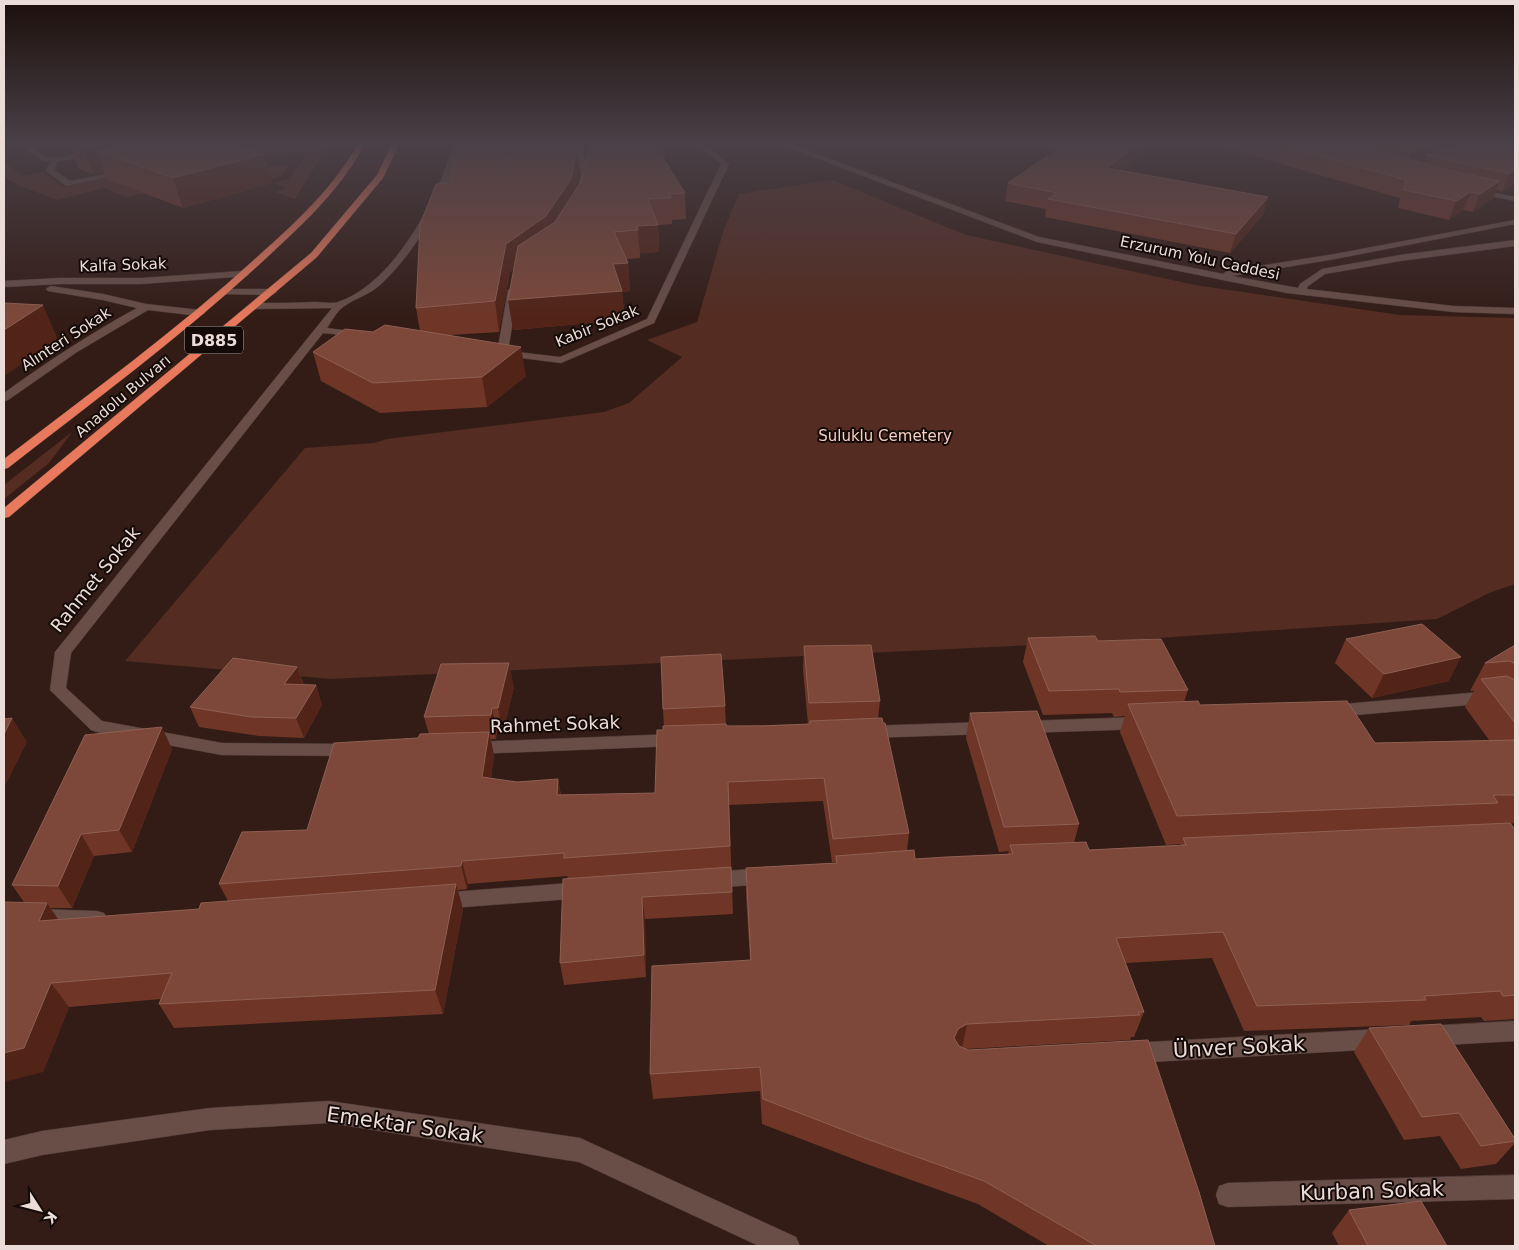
<svg xmlns="http://www.w3.org/2000/svg" width="1519" height="1250" font-family="'DejaVu Sans',sans-serif">
	<style>
		.green { fill: #542c21 }
		.lines { fill: none; stroke-linecap: round; stroke-linejoin: round }
		.minor-casing { stroke: #4c3936; stroke-width: 1 }
		.highway-casing { stroke: #4c3936; stroke-width: 1 }
		.minor { fill: #684e47; fill-rule: evenodd }
		.highway { fill: #e9795c; fill-rule: evenodd }
		.wall { fill: #6f3627 }
		.shaded-wall { fill: #522418 }
		.building { fill: #7d483a; stroke: #8e5f53 }
		.labels { text-anchor: middle; dominant-baseline: central; stroke-width: 4; stroke-linejoin: round; paint-order: stroke }
		.far-street-label { font-size: 15px; fill: #ecdcd7; stroke: #140a07 }
		.far-park-label { font-size: 15px; fill: #f7cec3; stroke: #140a07 }
		.shield { fill: #140a07; stroke: #ab9d99; stroke-width: 1 }
		.shield-label { font-size: 16px; font-weight: bold; fill: #ecdcd7 }
		.street-label { font-size: 18px; fill: #ecdcd7; stroke: #140a07 }
		.near-street-label { font-size: 21px; fill: #ecdcd7; stroke: #140a07 }
	</style>
	<rect width="100%" height="100%" fill="#331c16"/>
	<g class="green">
		<polygon points="319,142 328,146 295,199 275,192 287,188 273,183 289,179 308,152 277,154 242,163 258,169 271,166 289,165 282,176 265,181 144,193 127,197 104,188 58,200 20,186 4,177 4,162 23,176 43,172 63,187 241,148 230,143"/>
		<polygon points="832,180 966,235 1195,285 1400,315 1515,318 1515,584 1489,593 1437,619 1115,641 331,679 125,661 305,448 374,443 387,439 604,412 629,403 682,357 647,340 697,322 724,229 739,194"/>
		<polygon points="72,432 49,463 4,499 4,485"/>
	</g>
	<g class="lines">
		<g class="minor-casing">
			<g id="minor">
				<path d="M16,142C31,142 36,154 48,157C58,159 70,155 79,152L64,142H73L87,151V153L70,160L58,161L54,170L70,181L126,170L130,172L66,186L46,171L51,161H43Z"/>
				<polygon points="345,142 355,142 363,147 360,149"/>
				<path d="M454,142H461C448,194 419,249 380,285C369,295 355,298 343,307C337,311 332,321 327,328L364,333V337L323,333L71,653L66,688L102,721L222,743L351,744L357,746L360,750L357,754L351,756L222,755L97,732L91,730L50,690L55,652L332,308L254,309L249,306L254,303C274,303 295,303 315,302C322,302 332,304 338,302C395,283 439,196 454,142Z"/>
				<polygon points="575,142 582,142 589,173 586,189 582,191 578,189 581,173"/>
				<polygon points="694,142 702,142 729,164 654,323 561,363 498,355 497,353 508,290 513,287 518,290 508,351 560,357 647,319 721,164"/>
				<polygon points="774,142 785,142 1039,237 1223,274 1227,271 1335,254 1515,220 1515,224 1335,259 1232,276 1298,288 1300,284 1322,269 1400,255 1515,240 1515,246 1400,261 1325,274 1307,287 1307,289 1453,306 1515,308 1515,314 1453,312 1287,293 1037,242"/>
				<polygon points="1472,188 1515,197 1515,201 1472,192"/>
				<polygon points="244,271 249,274 247,276 141,284 59,284 4,287 4,281 59,278 141,278"/>
				<path d="M51,286L103,294L146,304L200,310L205,313L200,316L148,310L77,352L8,400L4,401V393C47,362 91,333 137,308L103,300L48,291L46,289Z"/>
				<polygon points="224,289 272,289 277,292 272,295 221,294 221,290"/>
				<polygon points="1493,691 1515,702 1515,715 1491,703 1333,717 1327,715 1325,711 1327,707 1333,705"/>
				<polygon points="1143,717 1149,719 1151,723 1149,727 1143,729 1024,733 1018,731 1016,727 1018,723 1024,721"/>
				<polygon points="988,722 994,724 996,728 994,732 988,734 866,738 860,736 858,732 860,728 866,726"/>
				<polygon points="676,734 682,736 684,740 682,744 676,746 474,754 468,752 465,748 468,744 474,742"/>
				<polygon points="766,868 773,870 776,876 773,882 766,884 711,888 704,886 701,880 704,874 711,872"/>
				<polygon points="584,882 591,884 594,890 591,896 584,898 439,909 432,907 429,901 432,895 439,893"/>
				<polygon points="4,908 97,911 104,913 107,919 104,925 97,927 4,924"/>
				<polygon points="1515,1021 1515,1041 1427,1046 1419,1043 1416,1036 1419,1029 1427,1026"/>
				<polygon points="1381,1029 1389,1032 1392,1039 1389,1046 1381,1049 1132,1063 1124,1060 1121,1053 1124,1046 1132,1043"/>
				<polygon points="329,1101 580,1138 796,1237 800,1246 759,1246 579,1162 329,1123 210,1130 42,1155 4,1164 4,1140 42,1131 210,1108"/>
				<polygon points="1515,1175 1515,1199 1228,1207 1219,1204 1216,1195 1219,1186 1228,1183"/>
			</g>
		</g>
		<g class="highway-casing">
			<g id="highway">
				<path d="M359,142H366C340,191 302,225 262,262C182,336 94,401 8,468L4,469V459C89,394 177,330 256,258C295,223 333,189 359,142Z"/>
				<polygon points="393,142 400,142 383,178 317,257 9,517 4,518 4,508 311,253 377,175"/>
			</g>
		</g>
		<use href="#minor" class="minor"/>
		<use href="#highway" class="highway"/>
	</g>
	<g class="wall">
		<polygon points="584,142 664,142 665,158 663,158 685,193 686,219 672,220 672,224 658,225 659,252 640,253 640,258 626,259 628,263 630,291 622,292 625,320 513,330 514,269 510,272 499,332 450,335 526,376 487,407 380,413 321,381 313,352 373,332 420,331 416,308 449,183 577,149 579,173 576,190 582,180 587,156"/>
		<polygon points="1034,142 1156,142 1122,170 1268,197 1263,215 1230,253 1045,217 1046,209 1005,201 1008,183 1059,148 1034,144"/>
		<polygon points="1205,142 1515,142 1515,183 1502,192 1496,190 1493,198 1473,212 1463,210 1449,220 1398,208 1400,198"/>
		<polygon points="69,143 237,146 272,183 183,208 107,179 104,172 93,174 79,169"/>
		<polygon points="1028,638 1098,641 1188,690 1184,702 1375,743 1489,740 1465,707 1474,691 1470,691 1485,663 1515,645 1515,823 1510,824 1515,829 1515,1019 1484,1021 1481,1017 1411,1021 1409,1025 1244,1031 1212,958 1126,963 1144,1012 1134,1037 1131,1037 1130,1040 965,1049 1215,1246 1049,1246 978,1204 864,1163 762,1124 760,1091 653,1099 650,1074 750,961 746,894 746,868 836,863 836,862 832,862 823,801 729,805 733,914 645,919 646,977 564,985 560,963 568,879 567,876 468,884 467,889 458,890 463,909 443,1014 174,1028 159,1004 161,999 69,1007 43,1072 24,902 12,885 172,749 132,852 94,856 72,908 50,908 59,920 199,909 228,901 219,884 307,830 418,738 429,734 424,717 514,687 503,732 497,732 496,739 491,739 494,755 491,779 517,782 558,779 561,795 655,793 664,726 663,709 725,706 726,724 727,726 808,724 803,670 804,646 880,701 878,718 909,833 907,851 915,859 1008,854 1009,851 999,852 966,738 970,713 1079,824 1074,843 1089,850 1181,845 1181,844 1166,845 1120,732 1125,716 1114,717 1112,713 1043,715 1023,662"/>
		<polygon points="1346,639 1449,681 1372,698 1335,663"/>
		<polygon points="297,667 304,685 316,685 322,705 304,738 259,736 199,727 190,707"/>
		<polygon points="1369,1028 1515,1139 1515,1143 1496,1164 1461,1169 1440,1136 1404,1140 1354,1052"/>
		<polygon points="1349,1210 1447,1246 1339,1246 1332,1233"/>
	</g>
	<g class="shaded-wall">
		<polygon points="113,142 205,142 97,151 104,172 93,174 84,148"/>
		<polygon points="208,142 236,142 237,146"/>
		<polygon points="1140,142 1156,142 1104,185 1107,168"/>
		<polygon points="1444,142 1496,142 1427,155 1424,163 1406,168 1412,151"/>
		<polygon points="577,149 579,173 573,204 550,243 510,272 499,332 495,301 506,244"/>
		<polygon points="264,154 272,183 183,208 173,178"/>
		<polygon points="1515,170 1515,183 1502,192 1509,174"/>
		<polygon points="1500,181 1493,198 1473,212 1480,194"/>
		<polygon points="1471,192 1463,210 1449,220 1456,201"/>
		<polygon points="1268,197 1263,215 1230,253 1236,234"/>
		<polygon points="658,225 659,252 640,253 637,226"/>
		<polygon points="628,263 630,291 622,292 625,320 513,330 508,300 613,264"/>
		<polygon points="43,305 58,340 4,376 4,330"/>
		<polygon points="521,347 526,376 487,407 482,377"/>
		<polygon points="1461,657 1449,681 1372,698 1384,674"/>
		<polygon points="509,663 514,687 503,732 498,708"/>
		<polygon points="297,667 304,687 284,684"/>
		<polygon points="316,685 322,705 304,738 296,718"/>
		<polygon points="492,708 497,732 496,739 491,715"/>
		<polygon points="12,718 27,742 4,788 4,734"/>
		<polygon points="162,727 172,749 132,852 119,830"/>
		<polygon points="489,732 494,755 488,800 482,777"/>
		<polygon points="558,779 562,802 557,795"/>
		<polygon points="81,834 94,856 72,908 58,886"/>
		<polygon points="462,861 468,884 467,889 461,866"/>
		<polygon points="456,884 463,909 443,1014 435,990"/>
		<polygon points="642,897 645,919 646,977 644,955"/>
		<polygon points="47,903 64,928 39,921"/>
		<polygon points="51,983 69,1007 43,1072 4,1082 4,1053"/>
		<polygon points="967,1024 962,1049 952,1054 954,1038 958,1029"/>
	</g>
	<g class="building">
		<polygon points="72,142 113,142 84,148 69,143"/>
		<polygon points="138,142 225,142 264,154 173,178 97,151"/>
		<polygon points="461,142 575,142 577,149 571,179 546,216 506,244 495,301 416,308 420,225 436,184 449,183"/>
		<polygon points="587,142 653,142 685,193 669,194 671,198 648,199 658,225 637,226 638,230 614,232 628,263 613,264 622,291 508,300 518,246 555,222 582,180 589,149"/>
		<polygon points="1068,142 1140,142 1107,168 1268,197 1236,234 1048,199 1057,193 1008,183"/>
		<polygon points="1268,142 1351,142 1447,170 1500,181 1480,194 1471,192 1456,201 1404,190 1406,180"/>
		<polygon points="1379,142 1444,142 1412,151"/>
		<polygon points="1471,142 1515,142 1515,170 1509,174 1427,155"/>
		<polygon points="4,303 43,305 4,330"/>
		<polygon points="385,325 521,347 482,377 373,383 313,352 345,329 373,332"/>
		<polygon points="1422,624 1461,657 1384,674 1346,639"/>
		<polygon points="1095,636 1098,641 1161,639 1188,690 1120,692 1119,689 1049,691 1028,638"/>
		<polygon points="871,645 880,701 809,703 804,646"/>
		<polygon points="1515,645 1515,664 1510,661 1485,663"/>
		<polygon points="721,654 725,706 663,709 661,657"/>
		<polygon points="233,658 297,667 284,684 316,685 296,718 251,717 190,707"/>
		<polygon points="509,663 498,708 492,708 491,715 424,717 441,664"/>
		<polygon points="1507,676 1515,680 1515,723 1481,679"/>
		<polygon points="1198,701 1200,705 1347,701 1375,743 1515,740 1515,795 1493,795 1498,803 1177,816 1128,704"/>
		<polygon points="1037,711 1079,824 1004,827 970,713"/>
		<polygon points="12,718 4,734 4,719"/>
		<polygon points="882,718 883,723 885,723 909,833 833,839 824,778 728,782 730,846 564,858 564,853 462,861 461,866 219,884 242,832 307,830 334,743 418,738 420,734 489,732 482,777 517,782 558,779 557,795 655,793 657,730 663,730 663,726 726,724 727,726 761,726 810,724 810,721"/>
		<polygon points="162,727 119,830 81,834 58,886 12,885 85,735"/>
		<polygon points="1510,823 1515,829 1515,995 1503,996 1500,991 1424,996 1426,1000 1257,1006 1223,932 1116,938 1144,1012 1138,1012 1140,1015 967,1024 958,1029 954,1038 959,1046 968,1050 1148,1040 1199,1192 1215,1246 1097,1246 984,1181 867,1139 763,1099 760,1067 650,1074 652,966 751,960 746,868 837,863 836,856 914,850 915,859 946,857 1013,854 1010,845 1086,842 1089,850 1186,845 1183,838"/>
		<polygon points="731,867 732,892 642,897 644,955 560,963 563,879"/>
		<polygon points="456,884 435,990 159,1004 172,973 51,983 24,1048 4,1053 4,902 47,903 39,921 199,909 201,903"/>
		<polygon points="1441,1024 1515,1139 1515,1141 1481,1146 1459,1113 1422,1117 1369,1028"/>
		<polygon points="1421,1201 1447,1246 1368,1246 1349,1210"/>
	</g>
	<linearGradient id="sky" x2="0" y2="1"><stop stop-color="#1c0f0c"/><stop offset="0.45" stop-color="#4a4047"/><stop offset="1" stop-color="#4a4047" stop-opacity="0"/></linearGradient>
	<rect width="1519" height="318" fill="url(#sky)"/>
	<g class="labels">
		<g class="far-street-label">
			<text transform="translate(1200 258) rotate(12)">Erzurum Yolu Caddesi</text>
			<text transform="translate(123 265) rotate(-2)">Kalfa Sokak</text>
			<text transform="translate(597 326) rotate(-22)">Kabir Sokak</text>
			<text transform="translate(66 339) rotate(-33)">Alınteri Sokak</text>
			<text transform="translate(123 396) rotate(-40)">Anadolu Bulvarı</text>
		</g>
		<g class="far-park-label">
			<text x="885" y="436">Suluklu Cemetery</text>
		</g>
		<rect class="shield" x="185" y="326.5" width="58" height="27" rx="4"/>
		<g class="shield-label">
			<text x="214" y="340">D885</text>
		</g>
		<g class="street-label">
			<text transform="translate(95 579) rotate(-51)">Rahmet Sokak</text>
			<text transform="translate(555 724) rotate(-2)">Rahmet Sokak</text>
		</g>
		<g class="near-street-label">
			<text transform="translate(1239 1047) rotate(-3)">Ünver Sokak</text>
			<text transform="translate(405 1125) rotate(8)">Emektar Sokak</text>
			<text transform="translate(1372 1191) rotate(-2)">Kurban Sokak</text>
		</g>
	</g>
	<rect width="1519" height="1250" fill="none" stroke="#ecdcd7" stroke-width="10"/>
	<g transform="translate(40 1210) rotate(126)" stroke="#140a07" stroke-width="4" paint-order="stroke">
	<path d="M0-4L9 19L0 12L-9 19Z" fill="#ecdcd7"/>
	<text y="-8" font-size="14" font-weight="bold" text-anchor="middle" fill="#ecdcd7">K</text>
	</g>
</svg>
